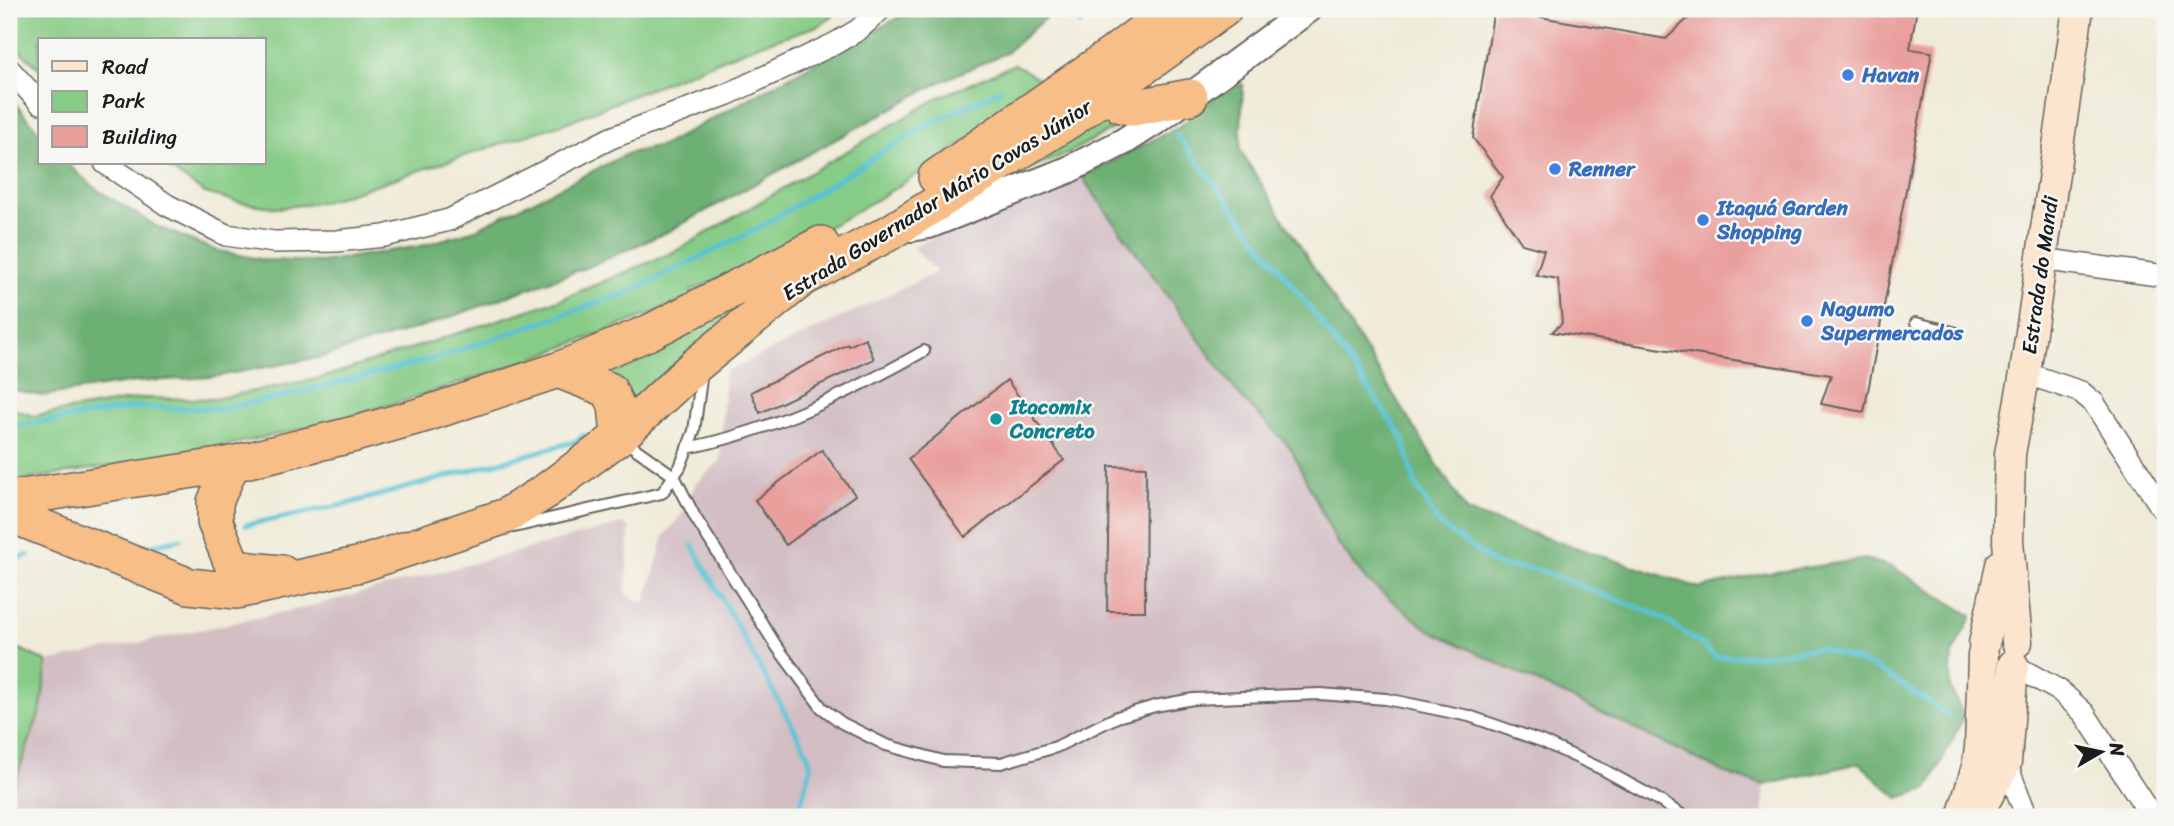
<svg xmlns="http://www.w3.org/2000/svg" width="2174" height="826" font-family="Sriracha,sans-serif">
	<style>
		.industrial { fill: #d2bec3 }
		.green { fill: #87cc86; stroke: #527451; stroke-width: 2 }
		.forest { fill: #6db073; stroke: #446648; stroke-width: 2 }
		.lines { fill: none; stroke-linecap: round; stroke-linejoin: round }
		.stream { stroke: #58c3d4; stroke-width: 5 }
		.building { fill: #e99f9c }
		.service-casing { stroke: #66645e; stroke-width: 14 }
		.minor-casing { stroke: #66645e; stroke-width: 24 }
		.tertiary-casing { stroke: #66645e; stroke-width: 30 }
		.secondary-casing { stroke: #66645e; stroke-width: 33 }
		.trunk-casing { stroke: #66645e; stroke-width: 38 }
		.service { stroke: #fff; stroke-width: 10 }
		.minor { stroke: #fff; stroke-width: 21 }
		.tertiary { stroke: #fff; stroke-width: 26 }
		.secondary { stroke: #fce5cf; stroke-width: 30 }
		.trunk { stroke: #f7be87; stroke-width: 35 }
		.shop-dot { fill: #3f7fe0; stroke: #f6f6f2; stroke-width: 2.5 }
		.culture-dot { fill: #0f9aa8; stroke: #f6f6f2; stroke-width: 2.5 }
		.labels { text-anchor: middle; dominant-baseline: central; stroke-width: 5; stroke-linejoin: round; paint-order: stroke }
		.shop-label { font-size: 21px; font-weight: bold; fill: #366cbe; stroke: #f6f6f2; text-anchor: start }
		.street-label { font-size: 21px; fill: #1c1c1c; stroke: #f6f6f2 }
		.culture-label { font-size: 21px; font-weight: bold; fill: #0d838f; stroke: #f6f6f2; text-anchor: start }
	</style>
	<rect width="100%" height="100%" fill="#f6f6f2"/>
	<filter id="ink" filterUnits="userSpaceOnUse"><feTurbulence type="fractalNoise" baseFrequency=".0143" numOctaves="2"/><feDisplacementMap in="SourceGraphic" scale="14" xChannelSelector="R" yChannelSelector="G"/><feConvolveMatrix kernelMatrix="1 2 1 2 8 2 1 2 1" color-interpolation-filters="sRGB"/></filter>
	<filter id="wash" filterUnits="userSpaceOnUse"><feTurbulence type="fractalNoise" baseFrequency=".00686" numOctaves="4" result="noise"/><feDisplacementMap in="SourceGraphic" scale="28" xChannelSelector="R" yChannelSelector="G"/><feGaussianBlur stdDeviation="1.57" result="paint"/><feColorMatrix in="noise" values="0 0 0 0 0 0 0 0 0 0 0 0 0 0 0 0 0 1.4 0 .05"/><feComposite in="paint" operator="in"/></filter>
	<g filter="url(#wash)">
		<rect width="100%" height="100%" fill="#f0ebd8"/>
		<polygon class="industrial" points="1083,176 1086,183 1239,395 1290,447 1336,541 1734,777 1765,785 1763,817 9,817 9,799 41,708 47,662 308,607 621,524 629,528 626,594 645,603 664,536 684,511 696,483 720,461 725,372 937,272 912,246"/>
		<g class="green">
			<polygon points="9,9 841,9 821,25 755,46 565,123 323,202 279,208 238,202 205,193 161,163 264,163 264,40 40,40 40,69 9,41"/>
			<path d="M1015,64L1045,83C987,125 931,168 869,204C813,238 751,264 691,291L692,297C571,347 447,391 321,424C219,450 113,466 9,482V407L33,416L142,398L213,399L321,378L559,300L676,251L938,98Z"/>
			<polygon points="1097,116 1116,127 1063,156 1005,177"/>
			<polygon points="765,286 632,400 593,365"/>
			<polygon points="9,610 16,647 47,662 41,708 9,799"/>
		</g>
		<g class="forest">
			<polygon points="914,9 1051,9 1046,17 1006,53 940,82 669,231 593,265 434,323 322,357 212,377 134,382 41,396 9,389 9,96 40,133 40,163 66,163 96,189 158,227 215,250 264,260 321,262 421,246 472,231 629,153 662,146"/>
			<polygon points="1243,84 1240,150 1467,512 1700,588 1762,574 1866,559 1894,568 1972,616 1952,654 1950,688 1964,716 1928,789 1898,798 1859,763 1765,785 1734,777 1429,630 1366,580 1336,541 1290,447 1239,395 1086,183 1083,176 1180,126 1224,89"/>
		</g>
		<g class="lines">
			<g class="stream">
				<polyline points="1080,24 1091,9"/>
				<polyline points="1176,134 1321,322 1403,438 1415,484 1440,525 1498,566 1535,569 1656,614 1704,646 1715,657 1764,655 1820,648 1874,667 1949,715"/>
				<polyline points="9,427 140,407 218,409 277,398 437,358 629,292 759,228 922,128 1000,90"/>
				<polyline points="246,525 347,504 577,441 584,435"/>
				<polyline points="692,545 807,752 811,767 797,817"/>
				<polyline points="144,547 181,539"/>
				<polyline points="9,562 28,555"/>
			</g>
		</g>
		<g id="blocks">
			<g class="building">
				<polygon points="1494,9 1666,39 1698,9 1917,9 1910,49 1932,52 1864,412 1821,404 1831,375 1552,332 1562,323 1558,279 1536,275 1544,250 1522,244 1490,196 1503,177 1473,138"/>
				<polygon points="865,338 874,359 760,413 751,392 848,344 849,346"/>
				<polygon points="1007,380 1064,460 965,537 908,459"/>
				<polygon points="822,450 855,495 786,545 755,500"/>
				<polygon points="1109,466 1146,467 1145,611 1107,611"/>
			</g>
		</g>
	</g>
	<g filter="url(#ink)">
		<use href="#blocks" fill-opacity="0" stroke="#66645e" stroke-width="2"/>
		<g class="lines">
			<g class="service-casing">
				<g id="service">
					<polyline points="1916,323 1957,333"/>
					<polyline points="623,440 674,476 695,517 775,644 822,708 842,723 886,745 943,761 1001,763 1056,747 1117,717 1155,706 1193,699 1320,694 1386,699 1469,716 1541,741 1604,770 1655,798 1685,817"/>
					<path d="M687,448C773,431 849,393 924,351"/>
					<polyline points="514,527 662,493 680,467 694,431 702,372"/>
				</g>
			</g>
			<g class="minor-casing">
				<g id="minor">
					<polyline points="9,69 40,103"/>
					<polyline points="105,163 167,205 226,235 274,242 337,241 384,236 449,220 611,138 728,94 834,44 858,30 881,9"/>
					<polyline points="2041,259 2165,276"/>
					<polyline points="2025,373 2081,392 2094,403 2165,513"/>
					<polyline points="2013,665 2060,691 2084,713 2152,817"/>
					<polyline points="2006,763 2027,817"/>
				</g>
			</g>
			<g class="tertiary-casing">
				<polyline id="tertiary" points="911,228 929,225 1068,170 1123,142 1162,117 1309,9"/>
			</g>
			<g class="secondary-casing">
				<g id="secondary">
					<polyline points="2017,642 2008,541 2010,454 2025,373 2078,9"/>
					<polyline points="1984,644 2001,565"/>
					<polyline points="1962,817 1977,767 1980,748 1983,655"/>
					<polyline points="1976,817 2006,763 2013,665"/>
				</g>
			</g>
			<g class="trunk-casing">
				<g id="trunk">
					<polyline points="1114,67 1113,89 1121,105 1133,108 1190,97"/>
					<polyline points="936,177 1114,53 1172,9"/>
					<polyline points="558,370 609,390 616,405 619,437"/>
					<polyline points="232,464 215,502 215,522 232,564 250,570 282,573"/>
					<polyline points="9,499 232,464 355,434 426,414 558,370 650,332 821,244"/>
					<polyline points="9,514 189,586 237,591 361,564 506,516 543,493 619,437 696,365 803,278 889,233 1070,120 1224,9"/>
				</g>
			</g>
			<use href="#service" class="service"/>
			<use href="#minor" class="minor"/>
			<use href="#tertiary" class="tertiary"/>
			<use href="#secondary" class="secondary"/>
			<use href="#trunk" class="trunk"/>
		</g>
	</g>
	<g class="shop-dot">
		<circle cx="1848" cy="75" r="7"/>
		<circle cx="1555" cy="169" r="7"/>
		<circle cx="1703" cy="220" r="7"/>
		<circle cx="1807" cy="321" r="7"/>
	</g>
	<circle class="culture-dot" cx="996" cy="419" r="7"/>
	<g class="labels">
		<g class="shop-label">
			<text x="1862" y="75">Havan</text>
			<text x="1569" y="169">Renner</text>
			<text x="1717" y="208">Itaquá Garden<tspan x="1717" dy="24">Shopping</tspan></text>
			<text x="1821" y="309">Nagumo<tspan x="1821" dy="24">Supermercados</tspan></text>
		</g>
		<g class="street-label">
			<text transform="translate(937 200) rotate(-32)">Estrada Governador Mário Covas Júnior</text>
			<text transform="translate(2040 275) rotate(-82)">Estrada do Mandi</text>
		</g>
		<g class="culture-label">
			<text x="1010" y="407">Itacomix<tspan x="1010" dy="24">Concreto</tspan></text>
		</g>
	</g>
	<rect width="2174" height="826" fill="none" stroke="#f6f6f2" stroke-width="35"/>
	<rect x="38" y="38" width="228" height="126" fill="#f6f6f2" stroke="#9f9f9c" stroke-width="2"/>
	<rect x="52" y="61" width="35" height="10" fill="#fce5cf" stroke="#9f9f9c" stroke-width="2"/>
	<text x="102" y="74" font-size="21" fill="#1c1c1c">Road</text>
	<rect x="52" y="91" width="35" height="21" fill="#87cc86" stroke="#9f9f9c" stroke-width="2"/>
	<text x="102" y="108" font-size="21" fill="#1c1c1c">Park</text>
	<rect x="52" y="126" width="35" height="21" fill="#e99f9c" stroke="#9f9f9c" stroke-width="2"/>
	<text x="102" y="144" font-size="21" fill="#1c1c1c">Building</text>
	<g transform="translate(2101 752) rotate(81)" stroke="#f6f6f2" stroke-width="5" paint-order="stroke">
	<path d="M0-5L12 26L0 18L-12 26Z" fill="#1c1c1c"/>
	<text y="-10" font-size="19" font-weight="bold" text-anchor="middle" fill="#1c1c1c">N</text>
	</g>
</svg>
